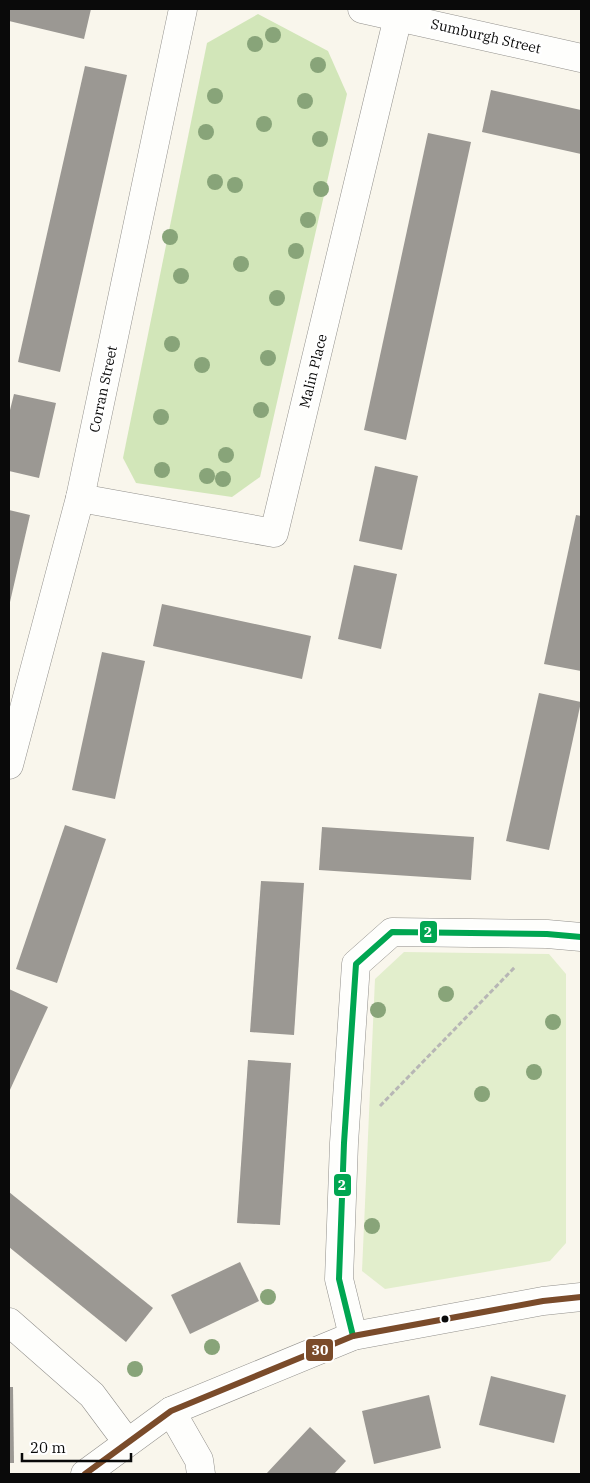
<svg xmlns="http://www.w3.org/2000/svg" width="590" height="1483" font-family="'IBM Plex Serif',serif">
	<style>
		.green { fill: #e2eecc }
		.forest { fill: #d2e6b9 }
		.building { fill: #9b9893 }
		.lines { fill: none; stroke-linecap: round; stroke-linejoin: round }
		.minor-casing { stroke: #92908c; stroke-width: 29 }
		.path { stroke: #b7b6b5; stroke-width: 3; stroke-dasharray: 5 2.5; stroke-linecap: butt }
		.minor { stroke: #fefefc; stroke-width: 28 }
		.bus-1-casing { stroke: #fff; stroke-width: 10 }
		.bus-2-casing { stroke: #fff; stroke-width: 10 }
		.bus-1 { stroke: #00a651; stroke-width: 6 }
		.bus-2 { stroke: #7a4b2a; stroke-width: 6 }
		.tree { fill: #88a479 }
		.bus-dot { fill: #0a0a0a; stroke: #fff; stroke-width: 2 }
		.labels { text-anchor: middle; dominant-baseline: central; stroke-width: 5; stroke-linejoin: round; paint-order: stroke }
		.street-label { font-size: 14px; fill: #0a0a0a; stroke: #fff }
		.line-badge { stroke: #fff; stroke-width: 2 }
		.badge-label { font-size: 14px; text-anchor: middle; font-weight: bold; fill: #fff }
	</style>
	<rect width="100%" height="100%" fill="#f9f6ec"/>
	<polygon class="green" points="404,952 549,954 566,974 566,1243 550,1261 385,1289 362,1271 375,979"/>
	<polygon class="forest" points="258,14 328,51 347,94 260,477 232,497 136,483 123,458 207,43"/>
	<g class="building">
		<polygon points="9,9 91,9 84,39 9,21"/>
		<polygon points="85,66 127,75 60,372 18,362"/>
		<polygon points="491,90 581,110 581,154 482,132"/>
		<polygon points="428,133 471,142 406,440 364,430"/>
		<polygon points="14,394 56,403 39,478 9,471 9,414"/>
		<polygon points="375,466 418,476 402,550 359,541"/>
		<polygon points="9,510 30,515 10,602 9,602"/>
		<polygon points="576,515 581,516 581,671 544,664"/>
		<polygon points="354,565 397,574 381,649 338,639"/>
		<polygon points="162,604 311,636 302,679 153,646"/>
		<polygon points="102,652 145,661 115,799 72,790"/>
		<polygon points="539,693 581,702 549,850 506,841"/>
		<polygon points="65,825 106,839 57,983 16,969"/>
		<polygon points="322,827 474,837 471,880 319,870"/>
		<polygon points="261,881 304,883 294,1035 250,1032"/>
		<polygon points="9,989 48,1007 9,1092"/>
		<polygon points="248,1060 291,1063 280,1225 237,1223"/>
		<polygon points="9,1192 153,1308 126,1342 9,1247"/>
		<polygon points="240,1262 259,1301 190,1334 171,1295"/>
		<polygon points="491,1376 566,1395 554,1443 479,1425"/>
		<polygon points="9,1387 13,1387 14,1463 9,1463"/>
		<polygon points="429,1395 441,1448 374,1464 362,1411"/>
		<polygon points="310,1427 346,1461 334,1474 266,1474"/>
	</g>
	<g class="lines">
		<g class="minor-casing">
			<g id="minor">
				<polyline points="362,9 581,58"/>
				<polyline points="80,498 274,533 398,17"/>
				<polyline points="9,765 80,498 183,9"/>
				<polyline points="9,1322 92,1395 127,1442"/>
				<polyline points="353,1336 339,1279 344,1143 356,964 392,932 547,934 581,937"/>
				<polyline points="171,1411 199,1460 201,1474"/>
				<polyline points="85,1474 171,1411 353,1336 543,1301 581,1297"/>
			</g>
		</g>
		<polyline class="path" points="380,1106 515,967"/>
		<use href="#minor" class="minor"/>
		<g class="bus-1-casing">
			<polyline id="bus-1" points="353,1336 339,1279 344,1143 356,964 392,932 547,934 581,937"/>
		</g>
		<g class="bus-2-casing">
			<polyline id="bus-2" points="85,1474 171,1411 353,1336 543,1301 581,1297"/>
		</g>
		<use href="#bus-1" class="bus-1"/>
		<use href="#bus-2" class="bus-2"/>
	</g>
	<g class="tree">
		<circle cx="273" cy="35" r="8"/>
		<circle cx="255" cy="44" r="8"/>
		<circle cx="318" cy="65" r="8"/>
		<circle cx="215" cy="96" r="8"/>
		<circle cx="305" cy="101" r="8"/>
		<circle cx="264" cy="124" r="8"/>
		<circle cx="206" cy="132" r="8"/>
		<circle cx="320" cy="139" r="8"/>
		<circle cx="215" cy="182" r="8"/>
		<circle cx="235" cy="185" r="8"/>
		<circle cx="321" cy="189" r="8"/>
		<circle cx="308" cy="220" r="8"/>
		<circle cx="170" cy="237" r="8"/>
		<circle cx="296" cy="251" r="8"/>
		<circle cx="241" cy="264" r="8"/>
		<circle cx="181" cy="276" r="8"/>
		<circle cx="277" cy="298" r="8"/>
		<circle cx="172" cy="344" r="8"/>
		<circle cx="268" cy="358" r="8"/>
		<circle cx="202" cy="365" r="8"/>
		<circle cx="261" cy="410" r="8"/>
		<circle cx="161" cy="417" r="8"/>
		<circle cx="226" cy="455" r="8"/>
		<circle cx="162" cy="470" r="8"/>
		<circle cx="207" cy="476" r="8"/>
		<circle cx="223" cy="479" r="8"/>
		<circle cx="446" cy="994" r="8"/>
		<circle cx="378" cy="1010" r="8"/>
		<circle cx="553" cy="1022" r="8"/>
		<circle cx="534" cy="1072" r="8"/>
		<circle cx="482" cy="1094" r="8"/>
		<circle cx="372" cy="1226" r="8"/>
		<circle cx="268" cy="1297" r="8"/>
		<circle cx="212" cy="1347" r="8"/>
		<circle cx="135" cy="1369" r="8"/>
	</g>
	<circle class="bus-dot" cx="445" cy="1319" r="4.5"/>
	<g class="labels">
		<g class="street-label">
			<text transform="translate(486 36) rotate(13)">Sumburgh Street</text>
			<text transform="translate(313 371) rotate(-76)">Malin Place</text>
			<text transform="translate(103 389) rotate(-78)">Corran Street</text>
		</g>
	</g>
	<g class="line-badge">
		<rect x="419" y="920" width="19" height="24" rx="5" fill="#00a651"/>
		<rect x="333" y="1173" width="19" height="24" rx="5" fill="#00a651"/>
		<rect x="305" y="1338" width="29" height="24" rx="5" fill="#7a4b2a"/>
	</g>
	<g class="badge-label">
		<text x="428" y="937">2</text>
		<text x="342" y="1190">2</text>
		<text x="320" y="1355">30</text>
	</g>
	<rect width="590" height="1483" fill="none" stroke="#0a0a0a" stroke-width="20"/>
	<path d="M22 1453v8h109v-8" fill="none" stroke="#0a0a0a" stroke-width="2.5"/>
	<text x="30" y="1453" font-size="15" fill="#0a0a0a" stroke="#ffffff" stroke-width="4" paint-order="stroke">20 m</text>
</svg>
